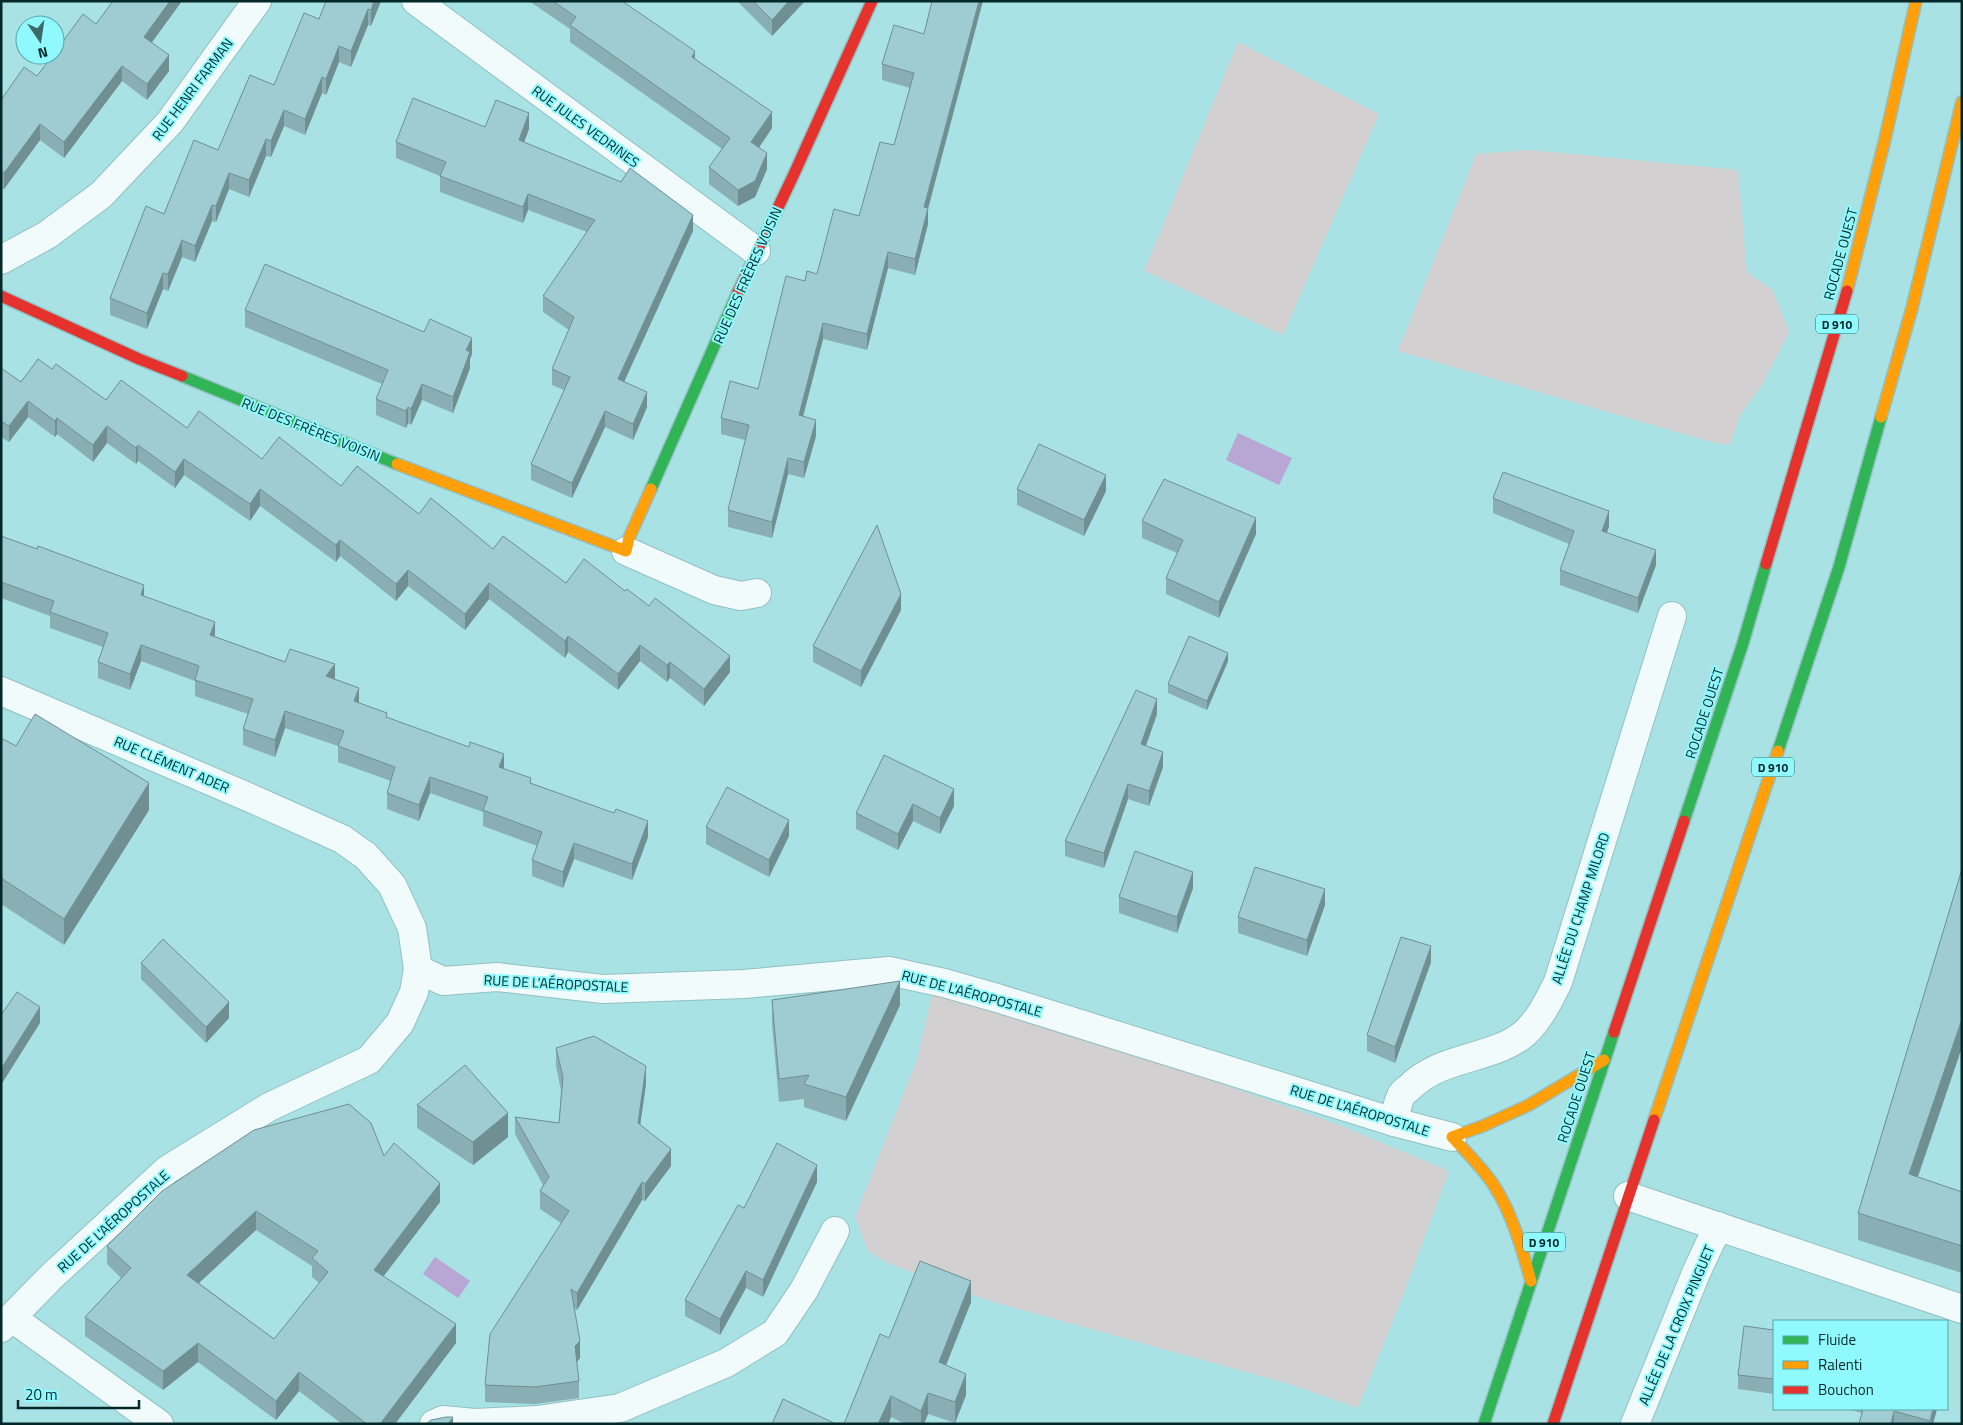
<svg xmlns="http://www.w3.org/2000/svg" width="1963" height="1425" font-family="'Titillium Web',sans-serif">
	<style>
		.green { fill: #d3d0d1 }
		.water { fill: #b8a6d5 }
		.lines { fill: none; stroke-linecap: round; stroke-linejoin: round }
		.street-casing { stroke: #92c0c2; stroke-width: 30 }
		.fast-casing { stroke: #92c0c2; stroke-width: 14 }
		.slow-casing { stroke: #92c0c2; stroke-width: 14 }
		.jam-casing { stroke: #92c0c2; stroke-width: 14 }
		.street { stroke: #f2fbfb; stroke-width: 28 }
		.fast { stroke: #30b455; stroke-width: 11 }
		.slow { stroke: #ff9f0a; stroke-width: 11 }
		.jam { stroke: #e5322d; stroke-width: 11 }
		.wall { fill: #89afb5; fill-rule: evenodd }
		.shaded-wall { fill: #6f8f93 }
		.building { fill: #9fccd2; stroke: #6f8f93; fill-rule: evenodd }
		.labels { text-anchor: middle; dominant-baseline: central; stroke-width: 4; stroke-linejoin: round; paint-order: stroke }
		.shield { fill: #90f9fd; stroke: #2e6769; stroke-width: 1 }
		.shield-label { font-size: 12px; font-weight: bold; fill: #042829 }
		.street-label { font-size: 14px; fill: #042829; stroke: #90f9fd }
	</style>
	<rect width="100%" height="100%" fill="#a8e2e4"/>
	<g class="green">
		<polygon points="1238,42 1379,114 1283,335 1144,271"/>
		<polygon points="1531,150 1738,170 1747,272 1773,290 1789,332 1762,385 1740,415 1730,445 1711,442 1398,351 1476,154"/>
		<polygon points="932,995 1006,1014 1181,1070 1337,1124 1449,1171 1407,1285 1358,1408 1289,1384 993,1302 887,1263 868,1251 855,1217 917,1059"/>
	</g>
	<g class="water">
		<polygon points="1238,433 1292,458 1279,485 1226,460"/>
		<polygon points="435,1257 470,1281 458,1298 423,1274"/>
	</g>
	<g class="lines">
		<g class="street-casing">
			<g id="street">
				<polyline points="416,1 756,251"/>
				<polyline points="1,260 47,235 101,195 170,122 257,1"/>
				<polyline points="626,551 714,590 741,596 757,593"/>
				<polyline points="1,691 257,801 342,839 366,856 392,885 412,928 418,969 414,992 400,1023 369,1060 269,1107 167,1170 52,1276 1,1328"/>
				<polyline points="418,969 443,981 497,977 603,989 744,984 889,971 944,983 997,998 1394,1122 1452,1137"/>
				<path d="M1394,1122C1396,1114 1397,1103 1401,1096C1402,1093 1406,1090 1409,1088C1441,1055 1494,1060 1525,1033C1540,1019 1549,1000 1558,982L1672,616"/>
				<polyline points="1628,1196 1962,1309"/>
				<polyline points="12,1318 159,1424"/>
				<polyline points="434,1424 443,1420 475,1423 537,1420 620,1408 726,1363 775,1333 804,1290 835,1231"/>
				<polyline points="1635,1424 1696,1273 1718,1226"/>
			</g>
		</g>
		<g class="fast-casing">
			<g id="fast">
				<polyline points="182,376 397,464"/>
				<polyline points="651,489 738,292"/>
				<polyline points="1778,751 1839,567 1881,417"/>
				<polyline points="1684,821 1743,643 1766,564"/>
				<polyline points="1484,1424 1614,1032"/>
			</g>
		</g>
		<g class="slow-casing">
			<g id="slow">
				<polyline points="1847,291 1885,139 1916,1"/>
				<polyline points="1881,417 1912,308 1962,102"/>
				<polyline points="397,464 626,551 629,538 651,489"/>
				<polyline points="1654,1120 1778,751"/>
				<path d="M1531,1281C1522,1249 1513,1216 1495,1187C1483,1168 1467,1153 1452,1137L1483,1126L1529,1105L1604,1060"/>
			</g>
		</g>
		<g class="jam-casing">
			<g id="jam">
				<polyline points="738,292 794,174 872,1"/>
				<polyline points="1,296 139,359 182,376"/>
				<polyline points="1766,564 1847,291"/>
				<polyline points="1614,1032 1684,821"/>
				<polyline points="1553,1424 1654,1120"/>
			</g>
		</g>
		<use href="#street" class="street"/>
		<use href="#fast" class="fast"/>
		<use href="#slow" class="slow"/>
		<use href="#jam" class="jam"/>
	</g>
	<g class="wall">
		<polygon points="113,1 182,1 152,42 169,71 147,100 122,81 64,158 40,140 4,189 1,188 1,100 37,76 96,24"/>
		<polygon points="326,1 381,1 371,26 368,25 351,67 339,62 326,95 322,93 305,135 284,126 271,157 266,156 249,197 229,189 216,222 212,221 195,262 182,257 168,291 163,289 147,329 110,315 110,298 164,214 274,85 319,19"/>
		<polygon points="529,1 622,1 695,59 772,128 759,148 767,169 755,197 738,206 709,184 709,167 722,149 570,42 570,29"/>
		<polygon points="737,1 805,1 772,36"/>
		<polygon points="924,34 928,224 915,275 888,268 867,350 823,339 803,416 816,436 804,478 788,474 772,538 728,527 728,510 745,440 721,434 721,418 758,389 805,281 817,274 859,216 894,145 910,88 882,80 882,64"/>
		<polygon points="485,127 529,129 524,142 693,231 624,382 647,407 633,440 605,427 572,498 531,480 531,464 564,390 552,385 552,369 569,330 543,312 543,296 587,232 528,210 523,223 440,192 440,176 396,158 396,142"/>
		<polygon points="245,310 472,354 470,359 470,368 453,413 422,400 411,425 408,423 406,428 376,415 376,399 382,384 245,327"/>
		<polygon points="1,368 21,382 52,369 106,400 187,428 262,459 419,514 493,549 566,583 625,591 730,672 704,706 670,678 667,682 640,661 618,690 568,652 565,658 489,599 465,630 408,586 396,601 340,556 336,562 260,506 250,521 184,475 175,488 138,461 136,464 107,443 93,462 57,434 55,437 28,417 9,442 1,437"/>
		<polygon points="1017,489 1106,491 1084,536 1017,505"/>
		<polygon points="1493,498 1609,526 1607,533 1656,565 1638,613 1560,585 1560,570 1569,544 1493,513"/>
		<polygon points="1142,521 1256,534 1219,618 1166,594 1166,578 1177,553 1142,538"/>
		<polygon points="1,536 144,596 215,637 335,679 359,703 387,717 504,769 531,783 648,837 632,880 574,859 563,888 532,876 532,860 537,846 483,826 483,812 430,793 419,821 387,809 387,793 391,781 338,762 338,746 285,728 275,757 243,745 243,729 248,714 195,696 195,681 141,661 130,690 98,678 98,662 103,647 50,628 50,616 1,598"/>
		<polygon points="901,610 861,687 813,662 813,646"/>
		<polygon points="1228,661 1207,710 1168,693 1168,684"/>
		<polygon points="1157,714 1146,746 1163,767 1149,806 1128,799 1104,868 1065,856 1065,841"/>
		<polygon points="1,738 16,746 149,810 64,945 1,904"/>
		<polygon points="884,755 954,806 940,834 913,821 898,850 856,829 856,813"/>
		<polygon points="706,827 789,836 769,877 706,844"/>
		<polygon points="1962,869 1962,1047 1918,1177 1962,1192 1962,1273 1858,1240 1858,1213"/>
		<polygon points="1193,888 1177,933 1119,913 1119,897"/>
		<polygon points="1325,905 1307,956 1238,933 1238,917"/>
		<polygon points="1431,962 1395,1063 1367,1051 1367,1035"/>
		<polygon points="141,963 229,1018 206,1043 141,979"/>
		<polygon points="772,1000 900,1005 846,1121 804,1107 804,1099 779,1102 772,1024"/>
		<polygon points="556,1048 646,1084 640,1125 671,1166 645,1201 642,1200 577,1310 574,1308 580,1358 577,1362 579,1381 579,1398 535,1404 485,1402 485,1385 561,1223 540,1209 540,1191 543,1185 515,1134 515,1117 559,1123 561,1090 556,1066"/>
		<polygon points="417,1105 508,1137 473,1165 417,1128"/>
		<path d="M384,1156L440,1202L383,1276L456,1343L395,1424H342L299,1391L276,1420L198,1362L163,1390L85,1336V1317L121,1278L107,1264V1246ZM256,1230L312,1266V1277L319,1283L274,1339L199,1283Z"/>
		<polygon points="817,1182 763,1297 746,1288 720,1335 685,1316 685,1300 744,1208"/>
		<polygon points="971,1302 946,1365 966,1395 955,1423 928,1414 924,1424 905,1424 891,1417 888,1424 844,1424 889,1338"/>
		<polygon points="1774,1330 1774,1394 1738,1389 1738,1375"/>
		<polygon points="1848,1409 1937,1409 1933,1424 1859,1424 1862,1413"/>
	</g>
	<g class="shaded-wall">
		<polygon points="170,1 182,1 144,53 144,37"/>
		<polygon points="374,1 381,1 371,26 371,10"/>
		<polygon points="789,1 805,1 772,36 772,20"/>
		<polygon points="979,1 983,1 928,209 928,224 915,275 915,259 924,207"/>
		<polygon points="368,9 368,25 351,67 351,51"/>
		<polygon points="339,46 339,62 326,95 326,79"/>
		<polygon points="695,51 695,67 692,57"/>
		<polygon points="169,55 169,71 147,100 147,84"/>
		<polygon points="122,66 122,81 64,158 64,142"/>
		<polygon points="322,77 322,93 305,135 305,119"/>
		<polygon points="284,110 284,126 271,157 271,141"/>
		<polygon points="772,112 772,128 751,159 751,142"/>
		<polygon points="529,113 529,129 519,156 519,140"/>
		<polygon points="40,124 40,140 4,189 4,173"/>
		<polygon points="266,139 266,156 249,197 249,180"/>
		<polygon points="767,153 767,169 755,197 738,206 738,190"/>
		<polygon points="229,173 229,189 216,222 216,206"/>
		<polygon points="528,194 528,210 523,223 523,207"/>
		<polygon points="212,205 212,221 195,262 195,246"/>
		<polygon points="693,215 693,231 618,395 618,379"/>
		<polygon points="182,240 182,257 168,291 168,274"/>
		<polygon points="888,252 888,268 867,350 867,334"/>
		<polygon points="163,273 163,289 147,329 147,313"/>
		<polygon points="823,323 823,339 799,432 799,415"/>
		<polygon points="472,338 472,354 470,359 470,368 453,413 453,397 466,350"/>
		<polygon points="422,384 422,400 411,425 411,409"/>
		<polygon points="647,392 647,407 633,440 633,424"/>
		<polygon points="28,401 28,417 9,442 9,426"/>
		<polygon points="408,407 408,423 406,428 406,411"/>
		<polygon points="605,411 605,427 572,498 572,483"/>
		<polygon points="57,418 57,434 55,437 55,421"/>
		<polygon points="816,420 816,436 804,478 804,462"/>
		<polygon points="107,426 107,443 93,462 93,445"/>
		<polygon points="138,445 138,461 136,464 136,448"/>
		<polygon points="788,458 788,474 772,538 772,522"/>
		<polygon points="184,459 184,475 175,488 175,472"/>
		<polygon points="1106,475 1106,491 1084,536 1084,520"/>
		<polygon points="260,489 260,506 250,521 250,504"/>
		<polygon points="1609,511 1609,526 1602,546 1602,531"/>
		<polygon points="1256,518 1256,534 1219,618 1219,602"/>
		<polygon points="340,540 340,556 336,562 336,545"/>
		<polygon points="1656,550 1656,565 1638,613 1638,598"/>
		<polygon points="408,570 408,586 396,601 396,584"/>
		<polygon points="489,583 489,599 465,630 465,614"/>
		<polygon points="144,585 144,601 141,595"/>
		<polygon points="901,594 901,610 861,687 861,671"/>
		<polygon points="215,622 215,638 210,635"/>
		<polygon points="568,636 568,652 565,658 565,641"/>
		<polygon points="141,645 141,661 130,690 130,674"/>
		<polygon points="640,645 640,661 618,690 618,674"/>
		<polygon points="1228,653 1228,661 1207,710 1207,701"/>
		<polygon points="730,656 730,672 704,706 704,689"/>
		<polygon points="670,662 670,678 667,682 667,665"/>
		<polygon points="335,664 335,680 326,676"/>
		<polygon points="359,688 359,704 354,701"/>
		<polygon points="1157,699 1157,714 1141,759 1141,744"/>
		<polygon points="285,711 285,728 275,757 275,740"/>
		<polygon points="1163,752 1163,767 1149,806 1149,791"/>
		<polygon points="504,754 504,770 499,767"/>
		<polygon points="430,777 430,793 419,821 419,805"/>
		<polygon points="149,783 149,810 64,945 64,919"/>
		<polygon points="1128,784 1128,799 1104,868 1104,853"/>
		<polygon points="954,789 954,806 940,834 940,818"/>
		<polygon points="913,804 913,821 898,850 898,834"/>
		<polygon points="789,820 789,836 769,877 769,860"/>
		<polygon points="648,821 648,837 632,880 632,864"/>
		<polygon points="574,843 574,859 563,888 563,872"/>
		<polygon points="1193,872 1193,888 1177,933 1177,917"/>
		<polygon points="1325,889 1325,905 1307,956 1307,940"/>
		<polygon points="1431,946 1431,962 1395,1063 1395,1047"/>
		<polygon points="900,981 900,1005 846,1121 846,1097"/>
		<polygon points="229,1002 229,1018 206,1043 206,1027"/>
		<polygon points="40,1007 40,1023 1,1085 1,1069"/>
		<polygon points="1962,1019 1962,1047 1909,1202 1909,1174"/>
		<polygon points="646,1066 646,1084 638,1140 638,1123"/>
		<polygon points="508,1113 508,1137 473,1165 473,1142"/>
		<polygon points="671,1149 671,1166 645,1201 645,1184"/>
		<polygon points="817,1165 817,1182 763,1297 763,1280"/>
		<polygon points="642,1182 642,1200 577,1310 577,1293"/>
		<polygon points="440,1183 440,1202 374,1289 374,1270"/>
		<polygon points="256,1211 256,1230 187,1294 187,1275"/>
		<polygon points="746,1271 746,1288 720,1335 720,1319"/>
		<polygon points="971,1281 971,1302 939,1383 939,1362"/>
		<polygon points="456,1324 456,1343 395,1424 380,1424"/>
		<polygon points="580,1341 580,1358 575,1364 575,1346"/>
		<polygon points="198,1343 198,1362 163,1390 163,1371"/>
		<polygon points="299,1372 299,1391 276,1420 276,1401"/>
		<polygon points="966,1374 966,1395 955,1423 955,1402"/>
		<polygon points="928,1393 928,1414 924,1424 921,1424 921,1411"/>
		<polygon points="891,1396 891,1417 888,1424 878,1424"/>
		<polygon points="1933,1409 1937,1409 1933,1424 1930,1424"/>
		<polygon points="1894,1411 1894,1424 1891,1424"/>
		<polygon points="453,1417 453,1424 448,1424"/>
	</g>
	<g class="building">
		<polygon points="113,1 170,1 144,37 169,55 147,84 122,66 64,142 40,124 4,173 1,172 1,100 24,67 37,76 53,55 55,55 55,52 83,14 96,24"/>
		<polygon points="326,1 374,1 371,10 368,9 351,51 339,46 326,79 322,77 305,119 284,110 271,141 266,139 249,180 229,173 216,206 212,205 195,246 182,240 168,274 163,273 147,313 110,298 146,206 164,214 194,140 218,150 250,75 274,85 304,13 319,19"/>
		<polygon points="553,1 622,1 695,51 692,57 772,112 751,142 767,153 755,181 738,190 709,167 730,138 570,25 576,17"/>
		<polygon points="753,1 789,1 772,20"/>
		<polygon points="932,1 979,1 924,207 928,208 915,259 888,252 867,334 823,323 799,415 816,420 804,462 788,458 772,522 728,510 749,425 721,418 730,381 758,389 786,276 805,281 807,271 817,274 834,209 859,216 880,142 894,145 914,73 882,64 894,25 924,34"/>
		<polygon points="413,98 485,127 496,100 529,113 519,140 621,182 630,168 693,215 618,379 647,392 633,424 605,411 572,483 531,464 570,377 552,369 574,317 543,296 595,220 528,194 523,207 440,176 446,162 396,142"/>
		<polygon points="265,264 424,332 430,319 472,338 466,350 470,352 453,397 422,384 411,409 408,407 406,411 376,399 388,370 245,310"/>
		<polygon points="38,359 52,369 56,364 106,400 121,380 187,428 199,411 262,459 279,437 341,486 357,466 419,514 431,498 493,549 503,536 566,583 584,559 625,591 627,589 649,606 655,598 730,656 704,689 670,662 667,665 640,645 618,674 568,636 565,641 489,583 465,614 408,570 396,584 340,540 336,545 260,489 250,504 184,459 175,472 138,445 136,448 107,426 93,445 57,418 55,421 28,401 9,426 1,421 1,368 21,382"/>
		<polygon points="1039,444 1106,475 1084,520 1017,489"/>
		<polygon points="1503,472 1609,511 1602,531 1656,550 1638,598 1560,570 1574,531 1493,498"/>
		<polygon points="1164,479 1256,518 1219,602 1166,578 1183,540 1142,521"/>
		<polygon points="877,525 901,594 861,671 813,646"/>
		<polygon points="1,536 37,549 38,546 144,585 141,595 215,622 210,635 285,662 290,649 335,664 326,676 359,688 354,701 387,713 386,717 469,747 470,742 504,754 499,767 531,778 530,783 614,813 616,809 648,821 632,864 574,843 563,872 532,860 542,832 483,810 488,797 430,777 419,805 387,793 395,767 338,746 344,731 285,711 275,740 243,729 253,699 195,680 199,666 141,645 130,674 98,662 108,633 50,612 54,601 1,582"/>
		<polygon points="1189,636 1228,653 1207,701 1168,684"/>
		<polygon points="1136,690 1157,699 1141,744 1163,752 1149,791 1128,784 1104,853 1065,841"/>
		<polygon points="35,714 149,783 64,919 1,878 1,738 16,746"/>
		<polygon points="884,755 954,789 940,818 913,804 898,834 856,813"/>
		<polygon points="727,787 789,820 769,860 706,827"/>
		<polygon points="1135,851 1193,872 1177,917 1119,897"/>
		<polygon points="1255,867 1325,889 1307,940 1238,917"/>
		<polygon points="1962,869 1962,1019 1909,1174 1962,1192 1962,1246 1858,1213"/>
		<polygon points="1401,937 1431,946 1395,1047 1367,1035"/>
		<polygon points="163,939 229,1002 206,1027 141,963"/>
		<polygon points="900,981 846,1097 804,1084 809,1075 779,1079 772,1000"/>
		<polygon points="17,992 40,1007 1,1069 1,1015"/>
		<polygon points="594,1036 646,1066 638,1123 671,1149 645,1184 642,1182 577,1293 571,1289 580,1341 575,1346 579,1381 535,1387 485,1385 490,1334 569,1211 540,1191 549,1177 515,1117 559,1123 563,1077 556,1048"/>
		<polygon points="465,1065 508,1113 473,1142 417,1105"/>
		<path d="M349,1104L371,1123L384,1156L394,1143L440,1183L374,1270L456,1324L380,1424H367L299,1372L276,1401L198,1343L163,1371L85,1317L131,1268L107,1246L162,1191L254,1130ZM256,1211L318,1251L312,1258L328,1272L274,1339L187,1275Z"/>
		<polygon points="777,1143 817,1165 763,1280 746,1271 720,1319 685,1300 738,1205 744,1208"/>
		<polygon points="920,1261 971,1281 939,1362 966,1374 955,1402 928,1393 921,1411 891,1396 878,1424 844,1424 880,1334 889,1338"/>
		<polygon points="1744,1326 1774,1330 1774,1379 1738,1375"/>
		<polygon points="783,1399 836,1424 772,1424"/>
		<polygon points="1863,1409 1933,1409 1930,1421 1894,1411 1891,1424 1859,1424"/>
		<polygon points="446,1417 453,1417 448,1424 426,1424 431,1420"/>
	</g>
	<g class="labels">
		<g class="shield">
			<rect x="1816" y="314.5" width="42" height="19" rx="4"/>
			<rect x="1752" y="757.5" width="42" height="19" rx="4"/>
			<rect x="1523" y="1232.5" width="42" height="19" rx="4"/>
		</g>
		<g class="shield-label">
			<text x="1837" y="324">D 910</text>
			<text x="1773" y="767">D 910</text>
			<text x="1544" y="1242">D 910</text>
		</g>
		<g class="street-label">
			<text transform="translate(192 89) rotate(-53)">RUE HENRI FARMAN</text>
			<text transform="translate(586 126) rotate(36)">RUE JULES VEDRINES</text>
			<text transform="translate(1840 254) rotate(-75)">ROCADE OUEST</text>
			<text transform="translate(747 275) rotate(-66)">RUE DES FRÈRES VOISIN</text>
			<text transform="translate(311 429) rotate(22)">RUE DES FRÈRES VOISIN</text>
			<text transform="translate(1704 713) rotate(-72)">ROCADE OUEST</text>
			<text transform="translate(172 764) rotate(23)">RUE CLÉMENT ADER</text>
			<text transform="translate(1580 908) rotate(-72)">ALLÉE DU CHAMP MILORD</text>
			<text transform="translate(556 983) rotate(3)">RUE DE L'AÉROPOSTALE</text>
			<text transform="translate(972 993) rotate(15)">RUE DE L'AÉROPOSTALE</text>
			<text transform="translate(1576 1097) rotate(-72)">ROCADE OUEST</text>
			<text transform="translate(1360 1110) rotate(17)">RUE DE L'AÉROPOSTALE</text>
			<text transform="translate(113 1221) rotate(-42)">RUE DE L'AÉROPOSTALE</text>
			<text transform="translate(1676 1325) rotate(-67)">ALLÉE DE LA CROIX PINGUET</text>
		</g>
	</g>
	<rect width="1963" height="1425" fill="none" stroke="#042829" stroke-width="5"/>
	<rect x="1773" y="1320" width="175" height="90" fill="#90f9fd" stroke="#58a5a8"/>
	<rect x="1783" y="1336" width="25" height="8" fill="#30b455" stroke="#58a5a8"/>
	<text x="1818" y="1345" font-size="15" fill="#042829">Fluide</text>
	<rect x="1783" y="1361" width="25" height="8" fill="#ff9f0a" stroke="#58a5a8"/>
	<text x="1818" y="1370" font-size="15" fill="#042829">Ralenti</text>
	<rect x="1783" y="1386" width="25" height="8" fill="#e5322d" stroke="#58a5a8"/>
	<text x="1818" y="1395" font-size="15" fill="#042829">Bouchon</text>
	<g transform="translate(40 40) rotate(167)"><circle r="24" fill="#90f9fd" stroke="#58a5a8"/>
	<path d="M0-4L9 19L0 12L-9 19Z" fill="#3d696a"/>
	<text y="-8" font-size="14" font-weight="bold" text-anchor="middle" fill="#042829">N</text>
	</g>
	<path d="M18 1400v8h121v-8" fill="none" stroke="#042829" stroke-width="2.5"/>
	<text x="25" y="1400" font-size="15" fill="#042829" stroke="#90f9fd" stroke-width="4" paint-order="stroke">20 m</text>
</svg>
